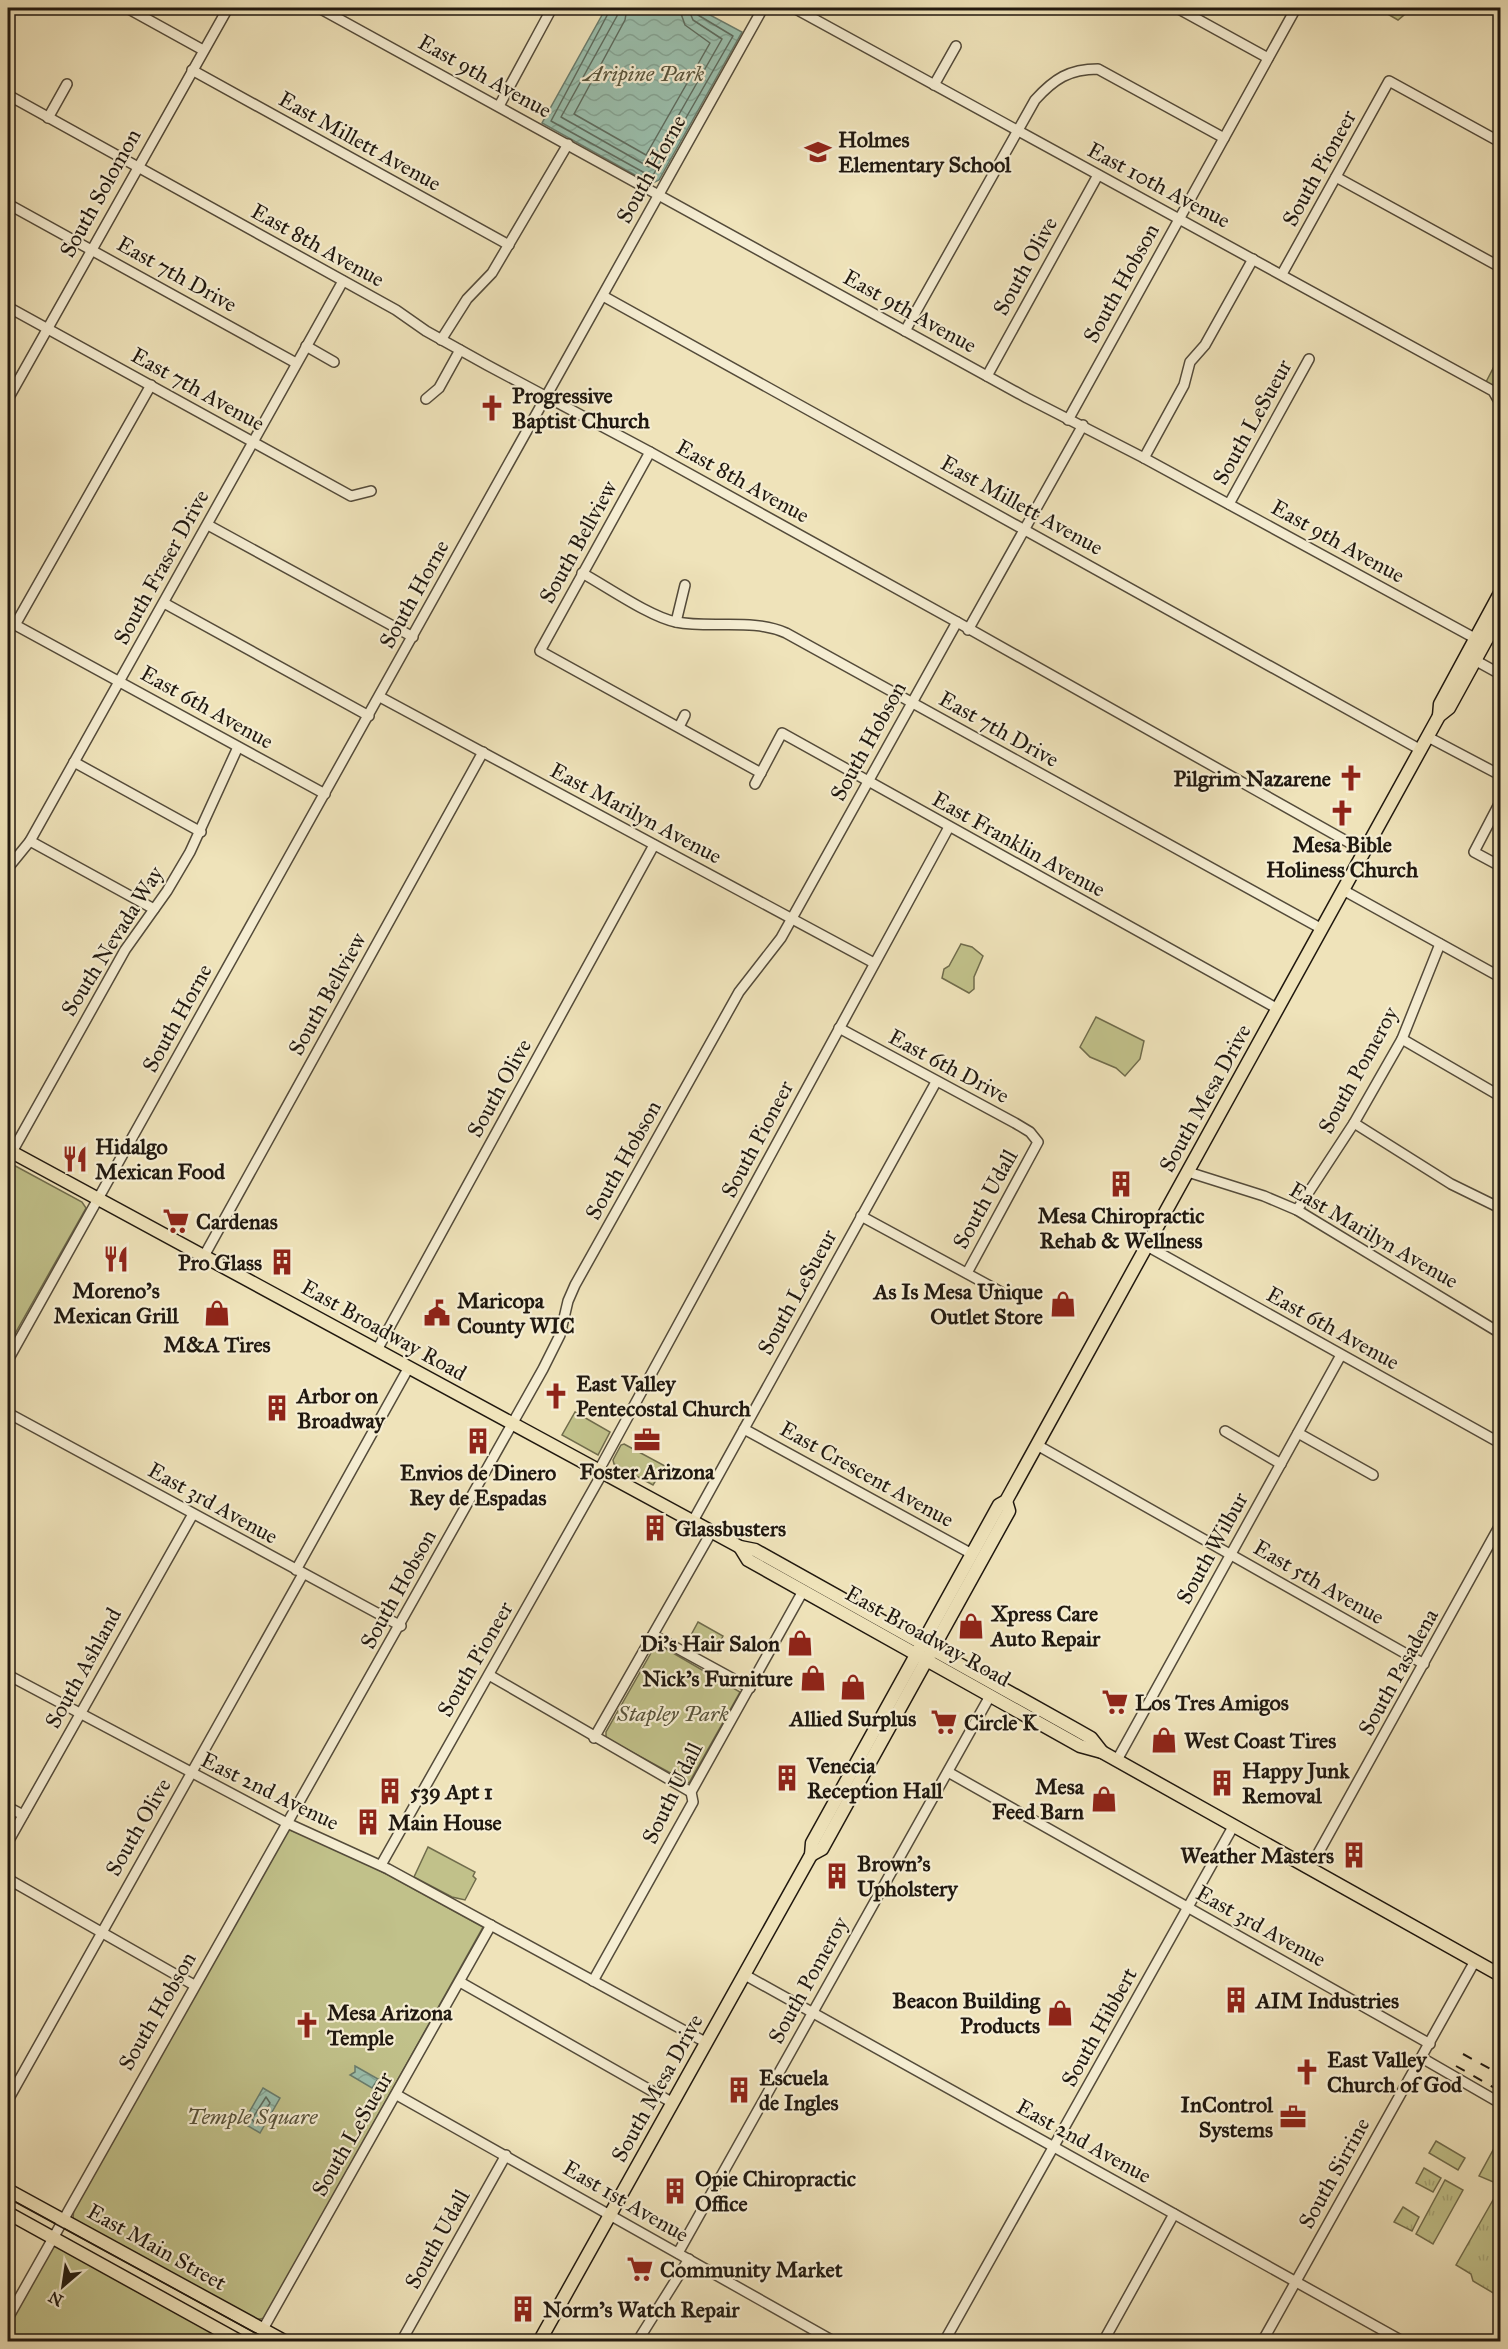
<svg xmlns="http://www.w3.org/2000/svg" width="1508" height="2349" font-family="'IM FELL Great Primer',serif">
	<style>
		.grass { fill: url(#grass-tufts); stroke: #706c4c; stroke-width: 1.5 }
		.green { fill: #c1c18a; stroke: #706c4c; stroke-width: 1.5 }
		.water { fill: url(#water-waves); stroke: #697c6d; stroke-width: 1.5 }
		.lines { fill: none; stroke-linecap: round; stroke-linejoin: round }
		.shore { stroke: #5d6b5e; stroke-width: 1.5 }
		.minor-casing { stroke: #544b3a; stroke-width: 12 }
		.major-casing { stroke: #20180f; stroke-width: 15 }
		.minor { stroke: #f5edd2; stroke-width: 9 }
		.major { stroke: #efe3ba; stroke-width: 12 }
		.tram { stroke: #20180f; stroke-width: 1.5 }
		.rail { stroke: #20180f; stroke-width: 2; stroke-dasharray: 10 10; stroke-linecap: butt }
		.labels { text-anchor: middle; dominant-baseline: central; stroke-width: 4.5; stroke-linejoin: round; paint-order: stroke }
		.park-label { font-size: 22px; font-style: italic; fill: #58533a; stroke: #f5edd2 }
		.street-label { font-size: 22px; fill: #20180f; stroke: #f5edd2 }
		.poi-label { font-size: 22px; font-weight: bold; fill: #20180f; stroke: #f5edd2; text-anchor: start }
	</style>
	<defs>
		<pattern id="grass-tufts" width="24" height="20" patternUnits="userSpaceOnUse" patternTransform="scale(1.5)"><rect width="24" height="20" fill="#c1c18a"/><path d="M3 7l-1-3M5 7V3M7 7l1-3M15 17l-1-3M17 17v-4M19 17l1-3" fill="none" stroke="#a6a576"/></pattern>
		<pattern id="water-waves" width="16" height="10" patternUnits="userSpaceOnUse" patternTransform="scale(1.5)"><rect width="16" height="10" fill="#9abeac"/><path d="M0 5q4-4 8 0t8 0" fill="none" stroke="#84a393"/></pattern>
	</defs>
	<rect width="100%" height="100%" fill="#efe3ba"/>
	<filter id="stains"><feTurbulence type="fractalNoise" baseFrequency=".00333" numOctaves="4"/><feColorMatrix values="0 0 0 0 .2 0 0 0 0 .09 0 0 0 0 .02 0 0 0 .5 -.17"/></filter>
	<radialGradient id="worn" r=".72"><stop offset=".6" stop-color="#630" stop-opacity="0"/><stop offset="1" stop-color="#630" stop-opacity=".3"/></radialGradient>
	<g class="grass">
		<polygon points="1424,2168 1441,2178 1433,2192 1416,2183"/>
		<polygon points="1445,2180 1463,2190 1433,2244 1416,2234"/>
		<polygon points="1497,2193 1500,2195 1500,2297 1473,2281 1471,2274 1456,2265"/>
		<polygon points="1403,2207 1419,2217 1412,2231 1394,2222"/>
	</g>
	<g class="green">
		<polygon points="1377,8 1406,8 1404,15 1398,20"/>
		<polygon points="1500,355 1500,391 1486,382"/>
		<polygon points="961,944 972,947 983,956 974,977 974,989 969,993 942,978 944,969 949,966"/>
		<polygon points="1096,1017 1144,1041 1140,1059 1125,1076 1116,1068 1090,1057 1080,1047"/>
		<polygon points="8,1162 82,1202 86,1208 8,1346"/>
		<polygon points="575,1412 610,1432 598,1455 562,1435"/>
		<polygon points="624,1444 665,1466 653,1485 614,1464 613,1460 621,1445"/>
		<polygon points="698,1622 723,1636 721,1640 724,1641 718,1653 690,1637"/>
		<polygon points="655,1646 661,1646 740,1692 689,1783 606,1738 606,1732"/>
		<polygon points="288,1829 357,1858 483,1927 267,2314 265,2318 255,2320 73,2219 74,2206"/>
		<polygon points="428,1847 475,1872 473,1876 476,1879 465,1900 452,1897 414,1877"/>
		<polygon points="1436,2141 1465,2158 1458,2170 1429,2153"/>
		<polygon points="1498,2141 1500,2178 1498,2184 1479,2176"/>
		<polygon points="52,2237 241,2342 8,2342 8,2318"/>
	</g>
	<g class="water">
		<polygon points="606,8 697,8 742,32 659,180 651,184 542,123"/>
		<polygon points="355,2066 378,2079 372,2088 350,2075 355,2072"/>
		<polygon points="263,2088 280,2098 260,2133 243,2123"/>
	</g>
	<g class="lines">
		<g class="shore">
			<polyline points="611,8 551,121 652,177 733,36 698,15 695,8"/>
			<polyline points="618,8 617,16 561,117 649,167 722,39 693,20 688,8"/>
			<polyline points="627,8 625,20 574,114 646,155 710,43 685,25 679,8"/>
			<polygon points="266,2097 270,2103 259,2123 255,2124 252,2119"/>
		</g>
		<g class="minor-casing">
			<g id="minor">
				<polyline points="127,8 203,50"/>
				<polyline points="319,8 1027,398 1144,458 1480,641"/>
				<polyline points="794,8 1493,391 1500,403"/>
				<polyline points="1177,8 1268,58"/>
				<polyline points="192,70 509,245"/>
				<polyline points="934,85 956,46"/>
				<polyline points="8,95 396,310 426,331 487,365 650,452 957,622 1364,851"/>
				<polyline points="499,106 552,8"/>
				<polyline points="48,118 67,84"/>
				<polyline points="1336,177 1500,267"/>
				<polyline points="8,204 296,363"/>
				<polyline points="1282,274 1389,81 1500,142"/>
				<polyline points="603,296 1421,750"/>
				<polyline points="8,307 351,496 371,491"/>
				<path d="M905,331L1035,100C1054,79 1069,69 1098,69L1224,138"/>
				<polyline points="441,340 467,299 492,273 568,144"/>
				<polyline points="306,346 334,362"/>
				<polyline points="987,376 1098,175"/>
				<polyline points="8,399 228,8"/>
				<polyline points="426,399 439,388 460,350"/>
				<polyline points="1068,420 1296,8"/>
				<polyline points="650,452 540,651 761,773"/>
				<polyline points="1144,458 1184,385 1190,362 1205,345 1253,259"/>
				<polyline points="1229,504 1309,359"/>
				<polyline points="208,525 413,637"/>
				<path d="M582,573C606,586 650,617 676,622C712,629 752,618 786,633L1322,929"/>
				<polyline points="164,603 369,716"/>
				<polyline points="8,621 325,794"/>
				<polyline points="676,622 685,585"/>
				<polyline points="15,625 151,385"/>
				<polyline points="968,630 1083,425"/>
				<polyline points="1471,658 1500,674"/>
				<polyline points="380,697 874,963"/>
				<polyline points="679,727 685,715"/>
				<polyline points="1428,737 1500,775"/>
				<polyline points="74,762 201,832"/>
				<polyline points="755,784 782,733 1278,1009"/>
				<polyline points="1500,802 1474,852 1500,866"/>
				<polyline points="30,841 154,909"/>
				<polyline points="8,868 30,841 343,281"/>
				<polyline points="1343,890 1500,977"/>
				<polyline points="839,1028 1015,1123 1030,1132 1038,1142 967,1273"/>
				<polyline points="1402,1039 1500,1096"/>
				<polyline points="1354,1123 1451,1184 1500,1208"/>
				<polyline points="12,1152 125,950 167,891 190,852 238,747"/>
				<polyline points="1188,1172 1264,1196 1297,1210 1500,1333"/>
				<polyline points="1297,1210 1354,1123 1402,1039 1440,944"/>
				<polyline points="861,1216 1001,1292"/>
				<polyline points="1147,1246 1500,1443"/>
				<polyline points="204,1256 483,752"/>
				<polyline points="377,1350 654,845"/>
				<polyline points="8,1360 763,8"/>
				<polyline points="8,1413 401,1626"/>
				<polyline points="744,1429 972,1554"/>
				<polyline points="1225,1431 1281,1464"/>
				<polyline points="1298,1433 1373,1475"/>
				<polyline points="1037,1445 1424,1664"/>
				<polyline points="599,1470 949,827"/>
				<polyline points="693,1521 936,1082"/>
				<polyline points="296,1570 409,1367"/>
				<polyline points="653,1635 750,1688"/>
				<polyline points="8,1675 287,1823 388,1869 707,2043"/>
				<polyline points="489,1675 691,1792"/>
				<polyline points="594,1738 712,1531"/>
				<polyline points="1117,1760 1341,1355"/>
				<polyline points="948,1772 1430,2044"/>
				<polyline points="8,1807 23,1815"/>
				<polyline points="8,1842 193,1514"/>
				<polyline points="381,1865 603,1472"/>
				<polyline points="1310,1868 1500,1525"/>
				<polyline points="8,1879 194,1985"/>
				<polyline points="745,1975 1404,2342"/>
				<polyline points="593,1981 693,1802 691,1792 803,1591"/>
				<polyline points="460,1982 673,2103"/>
				<polyline points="1422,2058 1500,2103"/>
				<polyline points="397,2095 835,2342"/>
				<polyline points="8,2100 303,1574"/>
				<polyline points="678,2253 990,1696"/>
				<path d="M8,2318C184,2000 366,1686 543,1369L560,1335L568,1301L575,1285L739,992L781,938L957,622"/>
				<polyline points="263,2329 491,1925"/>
				<polyline points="401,2342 506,2155"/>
				<polyline points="637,2342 689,2259"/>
				<polyline points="944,2342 1234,1825"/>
				<polyline points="1103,2342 1174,2214"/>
				<polyline points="1262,2342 1475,1961"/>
			</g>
		</g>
		<g class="major-casing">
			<g id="major">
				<polyline points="1439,716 1440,704 1500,593"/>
				<polyline points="8,1150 740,1547 755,1550 1077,1730 1091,1738 1102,1752"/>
				<polyline points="740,1547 748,1560 1080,1746 1102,1752 1500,1975"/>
				<polyline points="811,1855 822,1849 1009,1511 1006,1501"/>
				<polyline points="8,2190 286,2342"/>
				<polyline points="8,2213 241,2342"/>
				<polyline points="539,2342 811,1855 812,1843 999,1505 1006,1501 1439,716 1449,708 1500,615"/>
			</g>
		</g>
		<use href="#minor" class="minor"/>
		<use href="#major" class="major"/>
		<polyline class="tram" points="8,2198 272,2342"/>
		<g class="rail">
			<polyline points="1463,2054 1500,2074"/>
			<polyline points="1456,2066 1500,2091"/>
		</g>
	</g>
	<defs>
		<g id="school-bare" transform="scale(2.07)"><path d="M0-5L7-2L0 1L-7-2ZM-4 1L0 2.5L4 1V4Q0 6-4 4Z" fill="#8f2418" stroke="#f5edd2" stroke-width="2.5" paint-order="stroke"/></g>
		<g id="church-bare" transform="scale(2.07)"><path d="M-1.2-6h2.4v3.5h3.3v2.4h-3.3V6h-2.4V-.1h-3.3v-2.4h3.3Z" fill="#8f2418" stroke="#f5edd2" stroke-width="2.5" paint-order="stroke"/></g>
		<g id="restaurant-bare" transform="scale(2.07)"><path d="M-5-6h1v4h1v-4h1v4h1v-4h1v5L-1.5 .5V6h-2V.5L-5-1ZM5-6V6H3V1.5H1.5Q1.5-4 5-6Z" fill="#8f2418" stroke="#f5edd2" stroke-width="2.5" paint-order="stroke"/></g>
		<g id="building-bare" transform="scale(2.07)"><path d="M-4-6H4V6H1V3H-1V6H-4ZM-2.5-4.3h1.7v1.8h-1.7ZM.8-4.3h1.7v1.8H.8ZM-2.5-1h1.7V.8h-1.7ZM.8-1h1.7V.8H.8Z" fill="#8f2418" stroke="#f5edd2" stroke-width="2.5" paint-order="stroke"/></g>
		<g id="supermarket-bare" transform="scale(2.07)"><path d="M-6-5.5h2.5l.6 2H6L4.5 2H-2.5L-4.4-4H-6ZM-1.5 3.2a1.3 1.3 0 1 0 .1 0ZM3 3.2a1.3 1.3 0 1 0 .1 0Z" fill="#8f2418" stroke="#f5edd2" stroke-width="2.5" paint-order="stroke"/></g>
		<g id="shop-bare" transform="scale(2.07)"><path d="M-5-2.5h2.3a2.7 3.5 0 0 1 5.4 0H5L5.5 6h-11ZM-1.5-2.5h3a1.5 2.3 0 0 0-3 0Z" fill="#8f2418" stroke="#f5edd2" stroke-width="2.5" paint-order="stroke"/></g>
		<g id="civic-bare" transform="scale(2.07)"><path d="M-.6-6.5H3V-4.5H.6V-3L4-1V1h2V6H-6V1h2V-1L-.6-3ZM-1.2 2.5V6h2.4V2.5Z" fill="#8f2418" stroke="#f5edd2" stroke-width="2.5" paint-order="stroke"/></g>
		<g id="office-bare" transform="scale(2.07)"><path d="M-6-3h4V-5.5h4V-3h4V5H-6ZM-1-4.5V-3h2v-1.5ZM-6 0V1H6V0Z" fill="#8f2418" stroke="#f5edd2" stroke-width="2.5" paint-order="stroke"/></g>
	</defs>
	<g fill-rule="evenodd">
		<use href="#school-bare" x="818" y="152"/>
		<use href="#church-bare" x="492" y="408"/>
		<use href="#church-bare" x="1351" y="778"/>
		<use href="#church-bare" x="1342" y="813"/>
		<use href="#restaurant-bare" x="75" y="1159"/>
		<use href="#building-bare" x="1121" y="1184"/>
		<use href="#supermarket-bare" x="176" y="1221"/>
		<use href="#restaurant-bare" x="116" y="1259"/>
		<use href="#building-bare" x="282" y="1262"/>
		<use href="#shop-bare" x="1063" y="1304"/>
		<use href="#shop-bare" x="217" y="1313"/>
		<use href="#civic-bare" x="437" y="1313"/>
		<use href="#church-bare" x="556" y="1396"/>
		<use href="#building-bare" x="277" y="1408"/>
		<use href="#office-bare" x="647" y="1440"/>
		<use href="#building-bare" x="478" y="1441"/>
		<use href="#building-bare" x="655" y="1528"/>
		<use href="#shop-bare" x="971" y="1626"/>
		<use href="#shop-bare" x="800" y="1643"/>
		<use href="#shop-bare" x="813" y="1678"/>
		<use href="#shop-bare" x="853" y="1687"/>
		<use href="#supermarket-bare" x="1115" y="1702"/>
		<use href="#supermarket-bare" x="944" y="1722"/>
		<use href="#shop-bare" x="1164" y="1740"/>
		<use href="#building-bare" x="787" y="1778"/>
		<use href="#building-bare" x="1222" y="1783"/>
		<use href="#building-bare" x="390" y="1791"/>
		<use href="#shop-bare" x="1104" y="1799"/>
		<use href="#building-bare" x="368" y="1822"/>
		<use href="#building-bare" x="1354" y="1855"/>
		<use href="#building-bare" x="837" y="1876"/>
		<use href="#building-bare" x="1236" y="2000"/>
		<use href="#shop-bare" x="1060" y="2013"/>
		<use href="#church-bare" x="307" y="2025"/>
		<use href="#church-bare" x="1307" y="2072"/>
		<use href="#building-bare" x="739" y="2090"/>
		<use href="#office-bare" x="1293" y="2117"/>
		<use href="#building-bare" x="675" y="2191"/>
		<use href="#supermarket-bare" x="640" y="2269"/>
		<use href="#building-bare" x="523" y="2309"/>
	</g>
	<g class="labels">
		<g class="park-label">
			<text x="644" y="73">Aripine Park</text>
			<text x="673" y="1713">Stapley Park</text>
			<text x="252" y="2116">Temple Square</text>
		</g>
		<g class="street-label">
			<text transform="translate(485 76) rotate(29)">East 9th Avenue</text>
			<text transform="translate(360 141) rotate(29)">East Millett Avenue</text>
			<text transform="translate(1319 168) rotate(-61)">South Pioneer</text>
			<text transform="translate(651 169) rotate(-61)">South Horne</text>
			<text transform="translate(1159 185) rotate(28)">East 10th Avenue</text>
			<text transform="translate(100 193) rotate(-61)">South Solomon</text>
			<text transform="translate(318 245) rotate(29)">East 8th Avenue</text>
			<text transform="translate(1025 266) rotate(-61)">South Olive</text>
			<text transform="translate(177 274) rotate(29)">East 7th Drive</text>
			<text transform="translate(1121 283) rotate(-61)">South Hobson</text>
			<text transform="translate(910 311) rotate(29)">East 9th Avenue</text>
			<text transform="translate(198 389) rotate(29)">East 7th Avenue</text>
			<text transform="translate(1252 422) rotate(-61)">South LeSueur</text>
			<text transform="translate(743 481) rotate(29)">East 8th Avenue</text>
			<text transform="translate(1022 505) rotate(29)">East Millett Avenue</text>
			<text transform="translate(1338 541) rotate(29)">East 9th Avenue</text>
			<text transform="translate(578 542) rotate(-61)">South Bellview</text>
			<text transform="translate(161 567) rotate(-61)">South Fraser Drive</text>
			<text transform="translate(414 594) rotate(-61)">South Horne</text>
			<text transform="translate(207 707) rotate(29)">East 6th Avenue</text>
			<text transform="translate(999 729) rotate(29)">East 7th Drive</text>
			<text transform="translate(868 741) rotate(-61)">South Hobson</text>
			<text transform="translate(636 813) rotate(28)">East Marilyn Avenue</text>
			<text transform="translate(1019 844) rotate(29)">East Franklin Avenue</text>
			<text transform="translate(112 941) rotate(-58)">South Nevada Way</text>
			<text transform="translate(327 994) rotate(-61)">South Bellview</text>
			<text transform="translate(177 1018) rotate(-61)">South Horne</text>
			<text transform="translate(949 1066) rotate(28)">East 6th Drive</text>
			<text transform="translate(1358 1070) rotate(-61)">South Pomeroy</text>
			<text transform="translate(499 1088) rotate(-61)">South Olive</text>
			<text transform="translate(1205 1098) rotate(-61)">South Mesa Drive</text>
			<text transform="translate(757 1139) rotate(-62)">South Pioneer</text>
			<text transform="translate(623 1160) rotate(-61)">South Hobson</text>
			<text transform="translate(985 1199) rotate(-61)">South Udall</text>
			<text transform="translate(1374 1235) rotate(30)">East Marilyn Avenue</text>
			<text transform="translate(797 1292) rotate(-61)">South LeSueur</text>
			<text transform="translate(1333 1328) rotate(29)">East 6th Avenue</text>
			<text transform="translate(384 1330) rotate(29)">East Broadway Road</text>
			<text transform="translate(867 1474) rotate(29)">East Crescent Avenue</text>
			<text transform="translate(213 1503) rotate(29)">East 3rd Avenue</text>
			<text transform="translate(1212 1548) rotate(-61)">South Wilbur</text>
			<text transform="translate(1319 1582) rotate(30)">East 5th Avenue</text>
			<text transform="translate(398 1589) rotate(-61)">South Hobson</text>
			<text transform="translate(928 1636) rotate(29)">East Broadway Road</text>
			<text transform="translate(475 1659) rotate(-60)">South Pioneer</text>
			<text transform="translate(83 1668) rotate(-61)">South Ashland</text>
			<text transform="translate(1398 1672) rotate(-61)">South Pasadena</text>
			<text transform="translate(270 1791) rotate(26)">East 2nd Avenue</text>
			<text transform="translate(672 1793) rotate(-64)">South Udall</text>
			<text transform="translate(138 1827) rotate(-60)">South Olive</text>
			<text transform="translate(1261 1926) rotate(29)">East 3rd Avenue</text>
			<text transform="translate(808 1980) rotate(-61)">South Pomeroy</text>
			<text transform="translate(157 2011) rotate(-60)">South Hobson</text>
			<text transform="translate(1099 2027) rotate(-61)">South Hibbert</text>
			<text transform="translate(657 2088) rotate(-61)">South Mesa Drive</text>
			<text transform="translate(352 2134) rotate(-60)">South LeSueur</text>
			<text transform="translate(1084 2141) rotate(29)">East 2nd Avenue</text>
			<text transform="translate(1334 2173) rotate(-61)">South Sirrine</text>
			<text transform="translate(626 2201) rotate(30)">East 1st Avenue</text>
			<text transform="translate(437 2239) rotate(-61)">South Udall</text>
			<text transform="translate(157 2247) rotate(29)">East Main Street</text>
		</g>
		<g class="poi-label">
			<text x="838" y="139">Holmes<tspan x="838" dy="25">Elementary School</tspan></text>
			<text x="512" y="395">Progressive<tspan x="512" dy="25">Baptist Church</tspan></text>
			<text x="1331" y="778" text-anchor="end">Pilgrim Nazarene</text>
			<text x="1342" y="844" text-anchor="middle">Mesa Bible<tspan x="1342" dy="25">Holiness Church</tspan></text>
			<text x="95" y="1146">Hidalgo<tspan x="95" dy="25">Mexican Food</tspan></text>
			<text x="1121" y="1215" text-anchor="middle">Mesa Chiropractic<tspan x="1121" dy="25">Rehab &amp; Wellness</tspan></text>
			<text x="196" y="1221">Cardenas</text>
			<text x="262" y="1262" text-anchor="end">Pro Glass</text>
			<text x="116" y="1290" text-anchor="middle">Moreno's<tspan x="116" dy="25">Mexican Grill</tspan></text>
			<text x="1043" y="1291" text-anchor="end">As Is Mesa Unique<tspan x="1043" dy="25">Outlet Store</tspan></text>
			<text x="457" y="1300">Maricopa<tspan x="457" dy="25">County WIC</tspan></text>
			<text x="217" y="1344" text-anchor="middle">M&amp;A Tires</text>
			<text x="576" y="1383">East Valley<tspan x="576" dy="25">Pentecostal Church</tspan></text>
			<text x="297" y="1395">Arbor on<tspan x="297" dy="25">Broadway</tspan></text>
			<text x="647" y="1471" text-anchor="middle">Foster Arizona</text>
			<text x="478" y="1472" text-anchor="middle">Envios de Dinero<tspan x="478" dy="25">Rey de Espadas</tspan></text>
			<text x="675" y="1528">Glassbusters</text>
			<text x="991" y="1613">Xpress Care<tspan x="991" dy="25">Auto Repair</tspan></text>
			<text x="780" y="1643" text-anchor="end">Di's Hair Salon</text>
			<text x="793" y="1678" text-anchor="end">Nick's Furniture</text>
			<text x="1135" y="1702">Los Tres Amigos</text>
			<text x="853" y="1718" text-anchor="middle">Allied Surplus</text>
			<text x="964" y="1722">Circle K</text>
			<text x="1184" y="1740">West Coast Tires</text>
			<text x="807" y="1765">Venecia<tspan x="807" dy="25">Reception Hall</tspan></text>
			<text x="1242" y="1770">Happy Junk<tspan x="1242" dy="25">Removal</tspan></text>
			<text x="1084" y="1786" text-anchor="end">Mesa<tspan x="1084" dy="25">Feed Barn</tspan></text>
			<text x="410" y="1791">539 Apt 1</text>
			<text x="388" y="1822">Main House</text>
			<text x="1334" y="1855" text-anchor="end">Weather Masters</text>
			<text x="857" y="1863">Brown's<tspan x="857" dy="25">Upholstery</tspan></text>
			<text x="1040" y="2000" text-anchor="end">Beacon Building<tspan x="1040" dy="25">Products</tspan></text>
			<text x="1256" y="2000">AIM Industries</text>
			<text x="327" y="2012">Mesa Arizona<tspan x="327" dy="25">Temple</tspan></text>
			<text x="1327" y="2059">East Valley<tspan x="1327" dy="25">Church of God</tspan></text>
			<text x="759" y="2077">Escuela<tspan x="759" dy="25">de Ingles</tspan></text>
			<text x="1273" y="2104" text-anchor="end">InControl<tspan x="1273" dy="25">Systems</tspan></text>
			<text x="695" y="2178">Opie Chiropractic<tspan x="695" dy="25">Office</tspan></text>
			<text x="660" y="2269">Community Market</text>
			<text x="543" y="2309">Norm's Watch Repair</text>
		</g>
	</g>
	<rect width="1508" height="2349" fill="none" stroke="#efe3ba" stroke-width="30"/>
	<rect x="9" y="9" width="1490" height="2331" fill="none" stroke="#20180f" stroke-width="3"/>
	<rect x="15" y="15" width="1478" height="2319" fill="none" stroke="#20180f" stroke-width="1.5"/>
	<g transform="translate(63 2286) rotate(209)" stroke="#f5edd2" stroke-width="4.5" paint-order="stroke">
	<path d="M0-4.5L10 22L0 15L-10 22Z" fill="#20180f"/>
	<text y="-9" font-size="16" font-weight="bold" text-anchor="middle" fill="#20180f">N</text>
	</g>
	<rect width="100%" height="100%" filter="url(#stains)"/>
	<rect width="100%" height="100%" fill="url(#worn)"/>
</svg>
